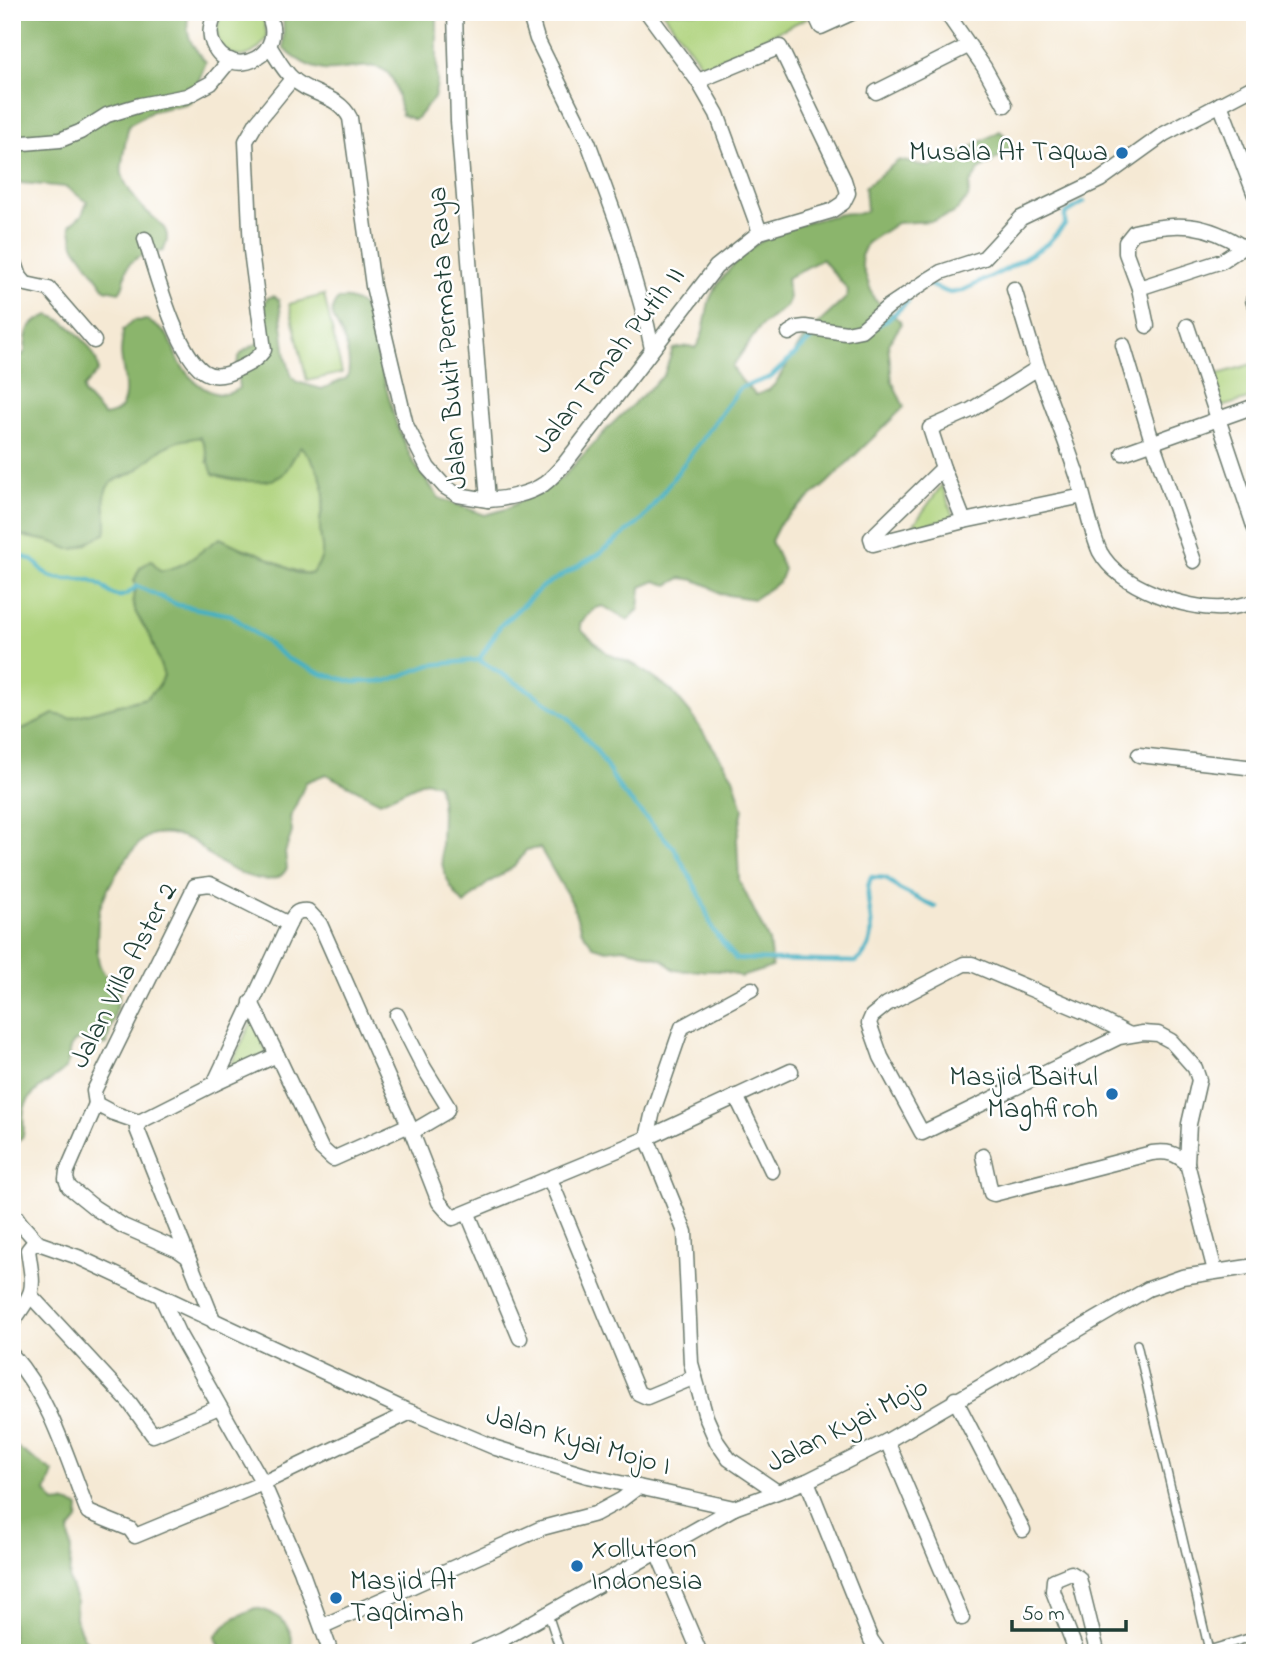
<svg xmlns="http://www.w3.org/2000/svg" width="1267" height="1665" font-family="'Indie Flower',sans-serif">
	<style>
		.green { fill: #afd37d; stroke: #678858; stroke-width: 2 }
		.forest { fill: #8bb56c; stroke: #557950; stroke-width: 2; fill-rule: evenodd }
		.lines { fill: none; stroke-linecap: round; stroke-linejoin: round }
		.stream { stroke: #44b0c2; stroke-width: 4.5 }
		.service-casing { stroke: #6a796c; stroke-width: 10 }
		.minor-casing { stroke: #6a796c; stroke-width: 17 }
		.service { stroke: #fff; stroke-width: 7 }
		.minor { stroke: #fff; stroke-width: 14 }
		.poi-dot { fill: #1f6fb2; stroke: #fff; stroke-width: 2.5 }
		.labels { text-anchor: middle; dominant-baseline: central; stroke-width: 5; stroke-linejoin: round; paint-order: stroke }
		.poi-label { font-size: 28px; fill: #1f3d34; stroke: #fff; text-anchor: end }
		.street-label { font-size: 28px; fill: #1f3d34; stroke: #fff }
	</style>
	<rect width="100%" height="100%" fill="#fff"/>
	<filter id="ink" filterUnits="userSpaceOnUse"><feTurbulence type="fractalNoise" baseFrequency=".0143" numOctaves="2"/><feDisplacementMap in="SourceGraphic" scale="14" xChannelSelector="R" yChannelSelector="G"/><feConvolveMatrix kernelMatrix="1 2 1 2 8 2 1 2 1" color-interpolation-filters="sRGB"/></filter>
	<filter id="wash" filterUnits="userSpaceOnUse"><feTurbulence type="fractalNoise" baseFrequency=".00686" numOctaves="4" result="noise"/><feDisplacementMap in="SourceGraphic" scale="28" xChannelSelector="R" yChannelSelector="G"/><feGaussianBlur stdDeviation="1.57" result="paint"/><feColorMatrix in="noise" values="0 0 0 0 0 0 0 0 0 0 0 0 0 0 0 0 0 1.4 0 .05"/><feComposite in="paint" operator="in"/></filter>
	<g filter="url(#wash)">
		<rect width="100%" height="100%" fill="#f5e9d4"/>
		<g class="green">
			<path d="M224,12H260L263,16L267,37C243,79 200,43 224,12Z"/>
			<polygon points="663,12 807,12 809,17 703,67"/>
			<polygon points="324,295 342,373 307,381 289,304"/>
			<polygon points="1255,363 1255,397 1221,407 1212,376"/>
			<path d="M201,437L208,448L207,462L296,452L301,446C313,459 324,477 324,495C324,505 320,514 320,523C319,547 330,553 311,574C276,570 249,540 213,545C202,547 196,559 187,564C179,569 169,570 160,571L151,560L140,568L134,581L137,586L133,600L136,613L151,638L164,676L157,688L146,698L70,718L54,714L12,734V532C26,539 40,538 55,543C60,544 66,549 71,549C83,550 95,537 105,533C109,519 100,503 106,489C110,480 120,478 128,475C145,467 155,449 173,442C181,439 192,439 201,437Z"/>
			<polygon points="942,485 954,519 912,527"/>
			<polygon points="253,1019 267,1054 229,1069"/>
		</g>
		<g class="forest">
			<path d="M12,12H189C184,34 191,46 206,62L190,103L153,111L129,125C127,133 120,168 122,174C125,185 134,198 142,207C155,221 176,228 163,251C149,254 130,255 126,272C124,280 125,286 119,292L105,289L74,245L70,225L82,215L87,202L66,187L21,183L12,176Z"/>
			<path d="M283,12H437V84L434,98L415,120L402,115C398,103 398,88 391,77C377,56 344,73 323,70C308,67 295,59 284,49Z"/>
			<path d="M1000,131L1013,143L1009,150L978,171L970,184L968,198L954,213L933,221L897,223L867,243L861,256L862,265L874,299L900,321L901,325L888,344L892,381L904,407L827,483L780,523L771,541L784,569L779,582L754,599L721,594L709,586L695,580L681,578L668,585L655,581L641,587L639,609L628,620L603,606L596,608L580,623L581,630L608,654L635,665L671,690L691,714L733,777L743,809L737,839L739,880L769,941L772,967L741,977C720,966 698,973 674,970L664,960L637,951L622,948L607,950L593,946L581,930L572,903L540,848L526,850C514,871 504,872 487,884C479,890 472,897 464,904C424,861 451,831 438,784L425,781L380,802L326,774L306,782L290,818L292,832L285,853L287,868C274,894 229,870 212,857C204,852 200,844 191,840C180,835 168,832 155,834C136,836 107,887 101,905C97,914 96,953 99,963C101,974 112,981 119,988C120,1007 110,1025 107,1044L98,1045L77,1040C63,1050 73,1060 65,1069C53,1082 32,1087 25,1107C19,1121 32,1139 12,1144V734L54,714L70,718L146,698L157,688L164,676L151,638L136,613L133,600L137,586L134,581L140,568L151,560L160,571C190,566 196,553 220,538L245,550L258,553L297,573L311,574C330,554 319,547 320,523C320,514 324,505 324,496C324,478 313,459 301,447C294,454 290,467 283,474C270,487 229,480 213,474C207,461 209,450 200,437C192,439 181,439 173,443C155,450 145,467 128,475C120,478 110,480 106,490C101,503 109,519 105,534C94,537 82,550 70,549C66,549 60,544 55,543C40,538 26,539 12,532V364L25,352C26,329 27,324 49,315C68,320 99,351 98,371L83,388L84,394L104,416C137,412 122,374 121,353C121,346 123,338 123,330L133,321L147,320C154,325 164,330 169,338C173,344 174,352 177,358C188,379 215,406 239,388C234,351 237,354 268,338L264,303L267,298L274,296L279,300L286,357L292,377L297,382L322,389L347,378C351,369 348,350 344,340C340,326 325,315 337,300C347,297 354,300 363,306L397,426L413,462L439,498L485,515L506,509L562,478L611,425L664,375L673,349L689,346L695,348C705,336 705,317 709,302C713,287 739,256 752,247C779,229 810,220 842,214C852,211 858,217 867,210L865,187L899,160L930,167L943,163ZM822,259L848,290L847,297L805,336L775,384L769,390L756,395L742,381L732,367L760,327L786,306L789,300L787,278Z"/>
			<polygon points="12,1444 53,1472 46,1492 55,1503 63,1502 79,1507 78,1520 69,1531 71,1551 69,1580 76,1600 75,1618 83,1636 95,1653 12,1653"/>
			<path d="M255,1608C276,1611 300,1629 289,1653H223L215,1636L234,1618Z"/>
		</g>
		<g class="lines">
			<g class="stream">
				<polyline points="929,285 950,293 961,291 1005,270 1030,255 1047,244 1065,224 1065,214 1084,202"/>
				<polyline points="873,328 891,317 908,301"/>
				<path d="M12,553C19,556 28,557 33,561C39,565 43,573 50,576C63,582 76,577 89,580C111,585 112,610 137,586L178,605L231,615L288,659L322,674L354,682L387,681L430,665L479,660L533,693L568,717L598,753L622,792L674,848L699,893L713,930L736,959L856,962C888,937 859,904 871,877L886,878L899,889L935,907"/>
				<polyline points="479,660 500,626 542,587 599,554 643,519 740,388 771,377 814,336 835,338"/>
			</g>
		</g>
	</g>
	<g filter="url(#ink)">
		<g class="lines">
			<g class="service-casing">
				<g id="service">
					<polyline points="1137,1344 1209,1650 1255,1636"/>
					<polyline points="548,1614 561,1653"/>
					<polyline points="503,1639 508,1653"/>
				</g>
			</g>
			<g class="minor-casing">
				<g id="minor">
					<path d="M217,12C211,22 208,33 213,44C231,84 292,53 266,12"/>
					<polyline points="529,12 537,39 588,142 620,230 647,325 652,349"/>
					<polyline points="647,12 698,81 717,114 760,232"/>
					<polyline points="814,12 821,27 854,12"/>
					<polyline points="946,12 984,67 1005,105"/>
					<path d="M269,46C276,56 283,70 292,78C310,96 338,94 350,118L373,286L406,425L428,468L445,487L458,495L488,500L458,121L455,12"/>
					<polyline points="876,92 968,46"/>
					<polyline points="1220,104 1255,195"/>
					<polyline points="12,144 60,140 80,132 107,115 140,105 187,96 211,83 230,60"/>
					<path d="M145,239C156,272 176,351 203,371C214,379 227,375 238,369C249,364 257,360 264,350L251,251L246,141L257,122L292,79"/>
					<path d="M1243,247C1206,223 1177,221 1134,232L1126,242V253L1139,288L1222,261L1243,247L1255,246"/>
					<polyline points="12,254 20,277 26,284 49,289 94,341"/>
					<polyline points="1139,288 1147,326"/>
					<polyline points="1014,289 1038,368"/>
					<polyline points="1253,300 1255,306"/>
					<polyline points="1187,326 1255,529"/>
					<polyline points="789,333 797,328 805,327 846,333 861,330 889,306 928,280 941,272 984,258 1021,218 1100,180 1164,134 1255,86"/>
					<polyline points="1123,345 1152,441 1194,561"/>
					<polyline points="1123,453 1255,406"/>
					<polyline points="943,468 964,521"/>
					<path d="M1083,496L964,521L873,544L871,538L943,468L930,428L971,410L1038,368C1051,403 1065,439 1077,475C1084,496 1091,533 1100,552C1119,587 1186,610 1223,608C1234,608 1245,604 1255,602"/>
					<path d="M488,500C505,499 530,494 544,484C552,478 559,470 565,463L716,267L760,232L831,211L843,203L848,193L844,180L780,47L698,81"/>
					<polyline points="1139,755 1255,768"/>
					<polyline points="251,1002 277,1055"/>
					<polyline points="397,1015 424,1068 448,1107 446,1112 412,1132"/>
					<polyline points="1130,1035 1087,1013 972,964 964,964 887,1004 872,1016 869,1023 881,1057 922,1133 1119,1037 1143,1033 1158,1034 1171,1041 1195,1068 1199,1080 1189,1124 1187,1163"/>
					<polyline points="214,1084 139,1122 113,1113 96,1104 94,1091 195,886 210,884 289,924"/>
					<polyline points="736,1096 772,1171"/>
					<polyline points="96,1104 67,1171 66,1179 69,1187 95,1208 123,1226 178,1250 188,1257 214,1322"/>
					<polyline points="139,1122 137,1129 188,1257"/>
					<path d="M409,1125L333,1159L321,1148L277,1055L214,1084L289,924C294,914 296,910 308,911L320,924L409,1125L439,1202L453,1218L647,1138L685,1232L691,1363L706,1417L717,1442L729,1459L776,1491"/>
					<polyline points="647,1138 653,1111 682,1027 752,989"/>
					<polyline points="647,1138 791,1071"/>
					<path d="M983,1156L991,1193L994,1194L1152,1153C1168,1151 1175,1153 1187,1163L1215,1271"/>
					<polyline points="550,1179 638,1393 647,1397 695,1377"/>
					<polyline points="12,1211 21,1224 38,1243 78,1257 399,1407 496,1448 588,1476 734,1508"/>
					<polyline points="468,1214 520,1338"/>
					<polyline points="31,1296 130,1403 153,1435 219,1407"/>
					<polyline points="161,1296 178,1333 263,1483 301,1570 331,1653"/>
					<path d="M12,1323C36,1288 34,1292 28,1250L32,1245L38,1243"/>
					<path d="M12,1355C50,1398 67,1458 88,1512L130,1529L135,1536L263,1483L411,1412"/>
					<polyline points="955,1399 1023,1530"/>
					<polyline points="887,1441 962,1618"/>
					<polyline points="807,1481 871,1640 880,1653"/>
					<polyline points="657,1552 700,1653"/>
					<polyline points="323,1626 542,1528 595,1514 621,1500 638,1487"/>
					<polyline points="471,1653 503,1639 734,1508 807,1481 887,1441 1148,1289 1182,1277 1255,1266"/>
					<polyline points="1077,1653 1053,1591 1054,1580 1071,1573 1079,1578 1097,1651 1095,1653"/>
				</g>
			</g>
			<use href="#service" class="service"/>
			<use href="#minor" class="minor"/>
		</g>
	</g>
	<g class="poi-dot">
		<circle cx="1122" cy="153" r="7"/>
		<circle cx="1112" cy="1094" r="7"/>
		<circle cx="577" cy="1566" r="7"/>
		<circle cx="336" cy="1598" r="7"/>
	</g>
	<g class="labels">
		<g class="poi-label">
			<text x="1108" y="153">Musala At Taqwa</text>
			<text x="1098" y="1078">Masjid Baitul<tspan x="1098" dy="32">Maghfiroh</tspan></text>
			<text x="591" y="1550" text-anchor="start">Xolluteon<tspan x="591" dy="32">Indonesia</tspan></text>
			<text x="350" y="1582" text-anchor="start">Masjid At<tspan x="350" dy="32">Taqdimah</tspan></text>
		</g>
		<g class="street-label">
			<text transform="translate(449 338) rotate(-94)">Jalan Bukit Permata Raya</text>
			<text transform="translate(610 361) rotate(-52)">Jalan Tanah Putih II</text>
			<text transform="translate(125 976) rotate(-63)">Jalan Villa Aster 2</text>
			<text transform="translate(848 1426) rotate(-27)">Jalan Kyai Mojo</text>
			<text transform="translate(578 1442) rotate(16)">Jalan Kyai Mojo I</text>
		</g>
	</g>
	<rect width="1267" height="1665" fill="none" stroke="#fff" stroke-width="42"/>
	<path d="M1012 1620v10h114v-10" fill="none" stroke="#1f3d34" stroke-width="3.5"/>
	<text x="1022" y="1620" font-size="21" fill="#1f3d34" stroke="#ffffff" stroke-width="5" paint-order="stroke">50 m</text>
</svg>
